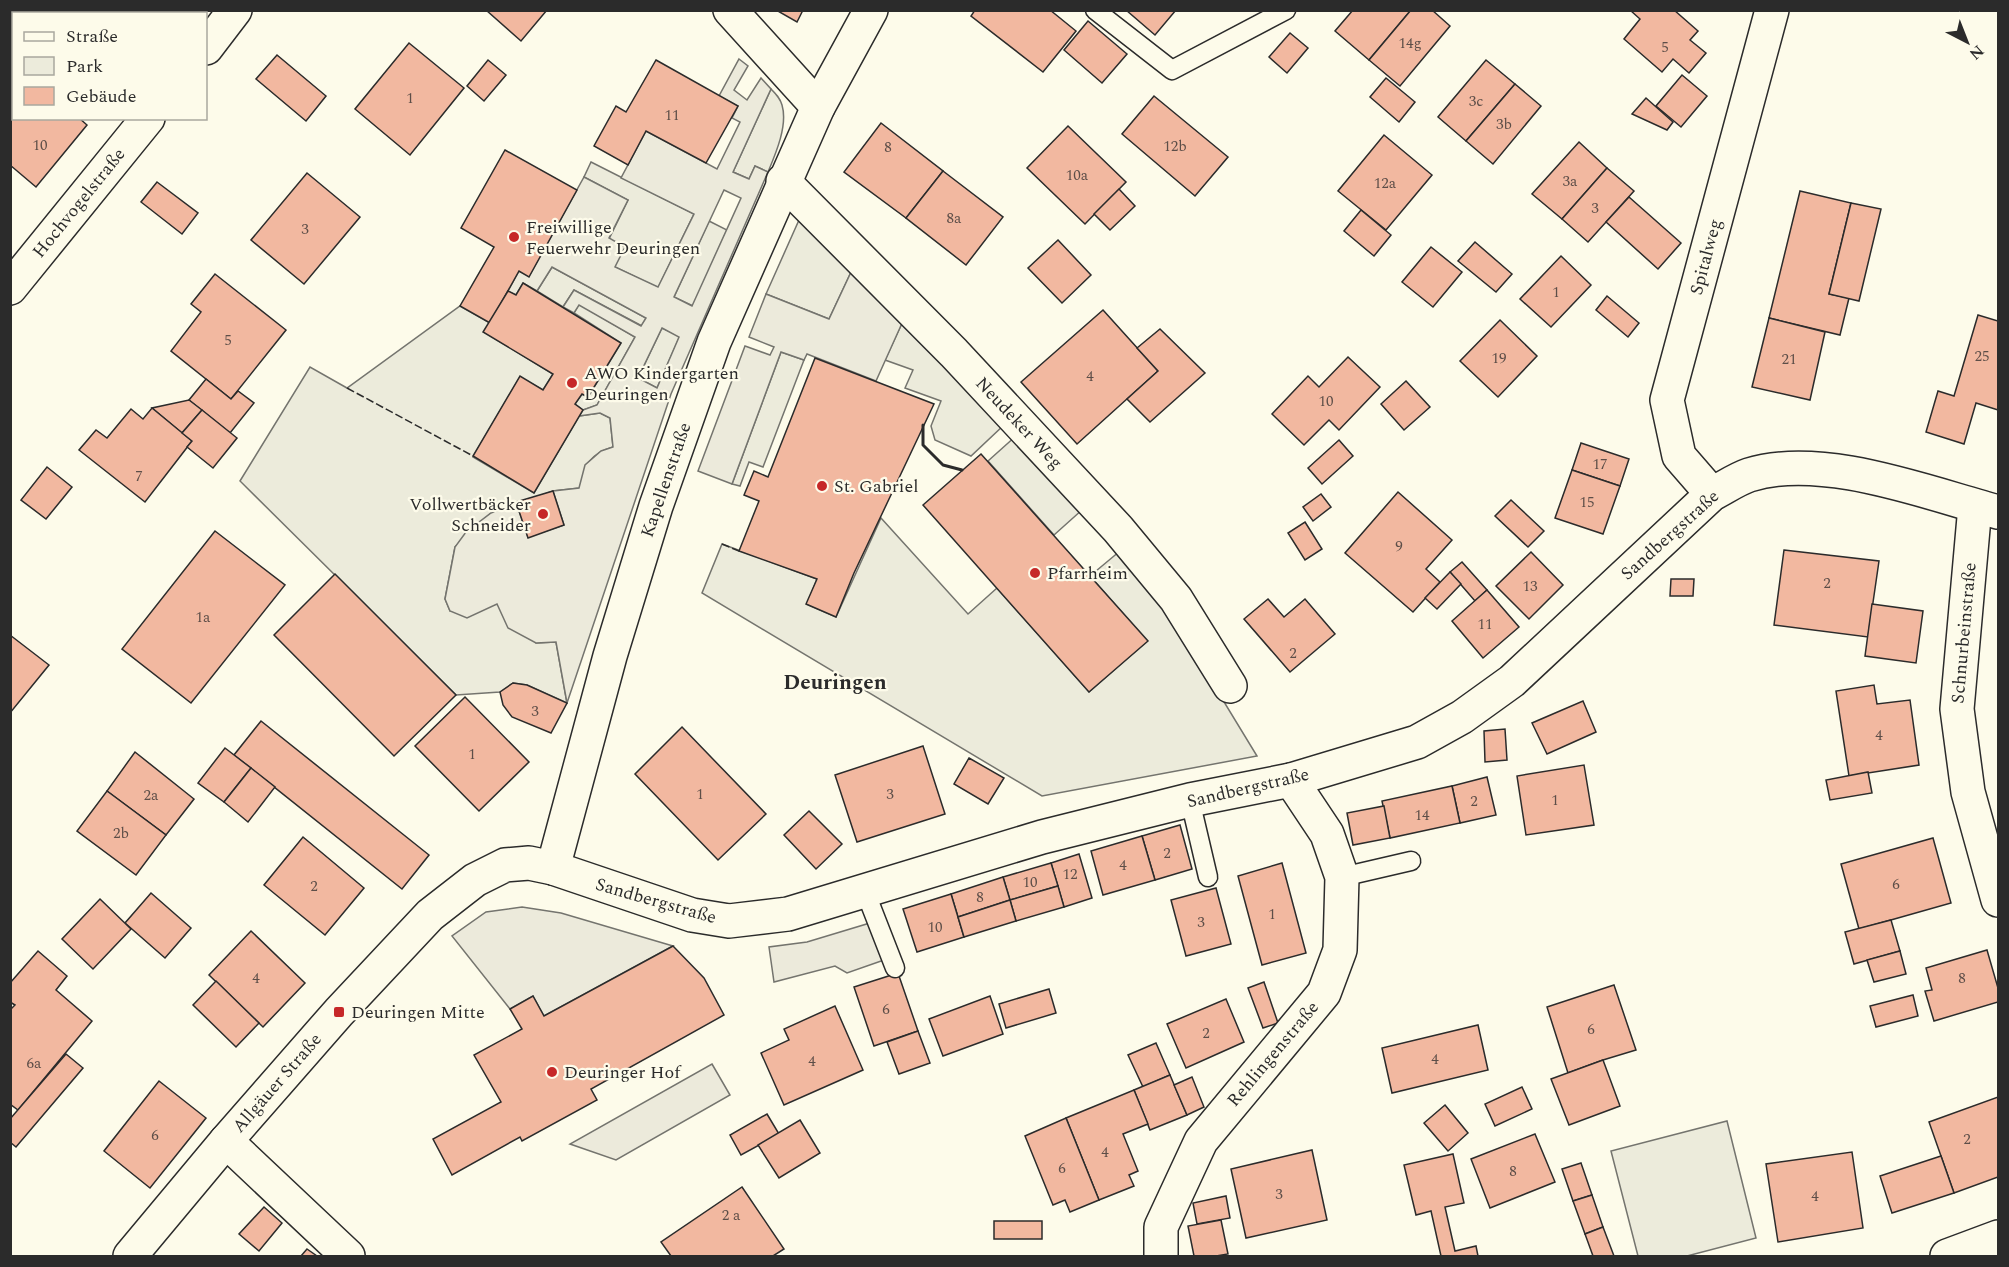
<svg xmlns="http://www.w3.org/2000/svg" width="2009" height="1267" font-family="Spectral,serif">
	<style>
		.green { fill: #ecebdb; stroke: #74746e; stroke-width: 1.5 }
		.parking { fill: #eceadb; stroke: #74746e; stroke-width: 1.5; fill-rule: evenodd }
		.building { fill: #f2b8a0; stroke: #2b2b2b; stroke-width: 1.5 }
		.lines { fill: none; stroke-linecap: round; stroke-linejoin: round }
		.service-casing { stroke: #2b2b2b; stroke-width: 21 }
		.minor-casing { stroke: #2b2b2b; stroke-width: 36 }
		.tertiary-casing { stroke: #2b2b2b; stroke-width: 36 }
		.service { stroke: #fdfbea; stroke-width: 18 }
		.minor { stroke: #fdfbea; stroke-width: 33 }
		.tertiary { stroke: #fdfbea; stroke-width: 33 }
		.fence { stroke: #2b2b2b; stroke-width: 1.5; stroke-dasharray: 8 3; stroke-linecap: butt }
		.wall { stroke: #2b2b2b; stroke-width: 3 }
		.poi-dot { fill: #c62828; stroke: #fdfbea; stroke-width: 2 }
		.labels { text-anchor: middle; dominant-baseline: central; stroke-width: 4.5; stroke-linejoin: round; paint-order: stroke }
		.number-label { font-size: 15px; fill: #5d4e48 }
		.street-label { font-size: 18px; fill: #2b2b2b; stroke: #fdfbea }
		.poi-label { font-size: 18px; fill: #2b2b2b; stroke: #fdfbea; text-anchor: start }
		.quarter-label { font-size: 21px; font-weight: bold; fill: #2b2b2b; stroke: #fdfbea }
	</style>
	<rect width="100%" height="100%" fill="#fdfbea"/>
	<g class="green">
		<path d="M771,89C776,94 780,98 782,105C788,125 776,153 768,172L755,166L749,179L733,172Z"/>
		<polygon points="591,162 694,214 658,288 615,267 609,239 628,200 584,177"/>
		<polygon points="799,220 852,270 829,319 766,294"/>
		<polygon points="709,221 727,230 693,306 674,297"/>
		<polygon points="552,267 646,318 642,326 574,290 563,307 537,291"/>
		<polygon points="579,304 635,337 597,405 583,410 575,404 582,394 588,397 621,343 574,313"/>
		<path d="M460,306L490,323L484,332L553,374L543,390L520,377L473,457L534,493L579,416L600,413L610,418L613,447C589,454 585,465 580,488L553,491L491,513L455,547L445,599L450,611L497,604L536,643L556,642L567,703L527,685L513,683L500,692L456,695L240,481L310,367L347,388Z"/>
		<polygon points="903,321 1005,424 971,456 935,440 931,426 941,401 905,388 913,370 885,360"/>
		<polygon points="662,328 680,336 657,388 638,378"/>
		<polygon points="781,352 804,360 763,467 749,462 740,486 732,484"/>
		<polygon points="1017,435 1083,509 1054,535 988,461"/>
		<polygon points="881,518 968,614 997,588 1089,692 1147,641 1090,576 1120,551 1162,600 1257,756 1042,796 702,593 722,544 817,579 807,604 836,617"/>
		<polygon points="1727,1121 1756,1238 1687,1256 1638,1256 1611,1151"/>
	</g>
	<g class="parking">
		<path d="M739,59L748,66L734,90L747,100L761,78L771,89L733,172L749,179L755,166L768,172L671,394L567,703L556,642L536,643L508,628L497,604L467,618L450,611L445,599L455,547L466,532L491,513L516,502L528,537L564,525L553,491L579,488L585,465L601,451L613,447L610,418L600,413L579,416L583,410L597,405L635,337L579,305L574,313L563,307L574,290L641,326L646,318L552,267L537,291L523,283L516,295L508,291L519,271L529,276L584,177L628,200L609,238L625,247L615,267L658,287L694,214L621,178L646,131L717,169L740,122L732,118L738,106L719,96ZM724,190L741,198L692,306L674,297ZM662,328L679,337L657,388L638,378Z"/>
		<polygon points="852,270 903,321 876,381 807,354 804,360 781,352 732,484 698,471 745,346 770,355 774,347 749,337 766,294 829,319"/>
		<polygon points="522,907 561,913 673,946 544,1016 533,996 510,1009 452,936 486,912"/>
		<polygon points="870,923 884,960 847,973 835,966 774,982 769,947 807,942"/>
		<polygon points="712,1064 730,1095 616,1160 570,1144"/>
	</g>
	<g class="building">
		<polygon points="93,10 178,10 175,14 90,14"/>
		<polygon points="486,10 547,10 521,41"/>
		<polygon points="776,10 803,10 797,22"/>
		<polygon points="975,10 1050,10 1076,31 1043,72 971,16"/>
		<polygon points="1126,10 1176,10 1155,35"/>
		<polygon points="1353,10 1411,10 1369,60 1335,31"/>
		<polygon points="1411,10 1432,10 1450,26 1400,86 1369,60"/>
		<polygon points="1630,10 1674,10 1698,31 1690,40 1706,53 1689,73 1673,59 1662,72 1624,39 1640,19"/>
		<polygon points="1088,21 1127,54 1102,83 1064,50"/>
		<polygon points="10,25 14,28 14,56 10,53"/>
		<polygon points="1290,33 1308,48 1287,73 1269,57"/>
		<polygon points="409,43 464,88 410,155 355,109"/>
		<polygon points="277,55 326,96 306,121 256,79"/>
		<polygon points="488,60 506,75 484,101 467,86"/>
		<polygon points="656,60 738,106 706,163 646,131 628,165 594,146 616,106 626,112"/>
		<polygon points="1486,60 1515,84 1466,141 1438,117"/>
		<polygon points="1682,75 1707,96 1681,127 1656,106"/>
		<polygon points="1386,78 1415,102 1399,122 1370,97"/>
		<polygon points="1515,84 1541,106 1493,164 1466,141"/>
		<polygon points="1154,96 1228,157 1195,196 1122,134"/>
		<polygon points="1646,98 1673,122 1667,130 1632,114"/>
		<polygon points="14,116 14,118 79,118 87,125 36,187 10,165 10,120"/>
		<polygon points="881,123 943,171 906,218 844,172"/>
		<polygon points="1068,126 1126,182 1085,224 1027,168"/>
		<polygon points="1384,135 1432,175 1386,230 1338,191"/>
		<polygon points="1579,142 1607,168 1562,219 1532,194"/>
		<polygon points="505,150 577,190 529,277 519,271 490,323 460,306 494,247 461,228"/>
		<polygon points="1607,168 1634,191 1588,242 1562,219"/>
		<polygon points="943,171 1003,217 966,265 906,218"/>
		<polygon points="307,173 360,217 304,284 251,240"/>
		<polygon points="157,182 198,213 182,234 141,202"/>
		<polygon points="1119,189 1135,206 1110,230 1094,214"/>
		<polygon points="1800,191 1851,203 1829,294 1849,298 1840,335 1769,318"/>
		<polygon points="1629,197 1681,243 1658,269 1606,222"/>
		<polygon points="1851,203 1881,209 1859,301 1829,294"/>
		<polygon points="1361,210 1391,235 1374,256 1344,231"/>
		<polygon points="1058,240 1091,275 1062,303 1028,268"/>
		<polygon points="1475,242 1512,274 1496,292 1458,261"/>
		<polygon points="1431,247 1462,272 1433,307 1402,282"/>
		<polygon points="1561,256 1591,285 1551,327 1520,299"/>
		<polygon points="215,274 286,330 231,399 171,351 201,312 191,304"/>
		<polygon points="523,283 621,343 588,397 582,394 575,404 583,410 534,493 473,456 520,376 543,390 553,374 483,332 508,291 516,295"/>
		<polygon points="1607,296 1639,323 1628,337 1596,310"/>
		<polygon points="1103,310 1158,371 1077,444 1021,382"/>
		<polygon points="1978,315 1998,321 1998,410 1976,403 1964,444 1926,432 1938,391 1954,396"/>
		<polygon points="1769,318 1825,332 1810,400 1752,387"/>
		<polygon points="1500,320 1537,356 1498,397 1460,361"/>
		<polygon points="1160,329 1205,373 1150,422 1127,399 1158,371 1137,348"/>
		<polygon points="1348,357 1380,387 1339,430 1329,420 1304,445 1272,414 1308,376 1319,387"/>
		<polygon points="815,358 934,404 854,573 836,617 806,604 817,579 739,551 759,501 744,495 754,471 768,477"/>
		<polygon points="206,379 231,399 238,391 254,403 230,433 189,400"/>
		<polygon points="1406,381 1430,407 1404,430 1381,404"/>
		<polygon points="189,400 202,410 182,433 152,408"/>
		<polygon points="152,408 192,441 145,502 79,450 96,430 107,438 131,409 143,419"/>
		<polygon points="202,410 237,438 213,468 187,447 192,441 182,433"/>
		<polygon points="1339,440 1353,456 1322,484 1308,468"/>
		<polygon points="1581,443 1629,459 1620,486 1572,470"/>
		<polygon points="981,454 1148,641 1089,692 923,505"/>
		<polygon points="47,467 72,487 46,519 21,500"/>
		<polygon points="1572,470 1620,486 1603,534 1555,518"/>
		<polygon points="553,491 564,525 528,538 516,502"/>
		<polygon points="1398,492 1452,540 1426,569 1440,582 1413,612 1345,553"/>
		<polygon points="1321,494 1331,507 1313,521 1303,507"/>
		<polygon points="1511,500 1544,531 1528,547 1495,516"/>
		<polygon points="1305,522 1322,549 1305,560 1288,533"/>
		<polygon points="215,531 285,585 191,703 122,649"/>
		<polygon points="1784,550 1879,561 1868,637 1774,625"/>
		<polygon points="1531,552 1563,585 1529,619 1496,586"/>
		<polygon points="1462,562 1487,590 1475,601 1450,572"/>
		<polygon points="1450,572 1461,584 1437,609 1425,598"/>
		<polygon points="335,574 456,695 394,756 274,635"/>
		<polygon points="1671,579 1694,579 1693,596 1670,596"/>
		<polygon points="1487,590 1519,627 1483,658 1452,621"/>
		<polygon points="1268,599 1284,617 1305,599 1335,634 1290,672 1244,619"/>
		<polygon points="1872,604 1923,611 1916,663 1865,656"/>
		<polygon points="10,635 49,665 10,713"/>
		<polygon points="513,683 527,685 567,703 551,733 512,717 503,705 500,692"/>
		<polygon points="1874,685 1877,704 1910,700 1919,765 1849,776 1836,691"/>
		<polygon points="465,697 529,762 479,811 415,746"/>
		<polygon points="1583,701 1596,732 1547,754 1532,723"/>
		<polygon points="261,721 429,855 402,889 234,755"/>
		<polygon points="682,727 766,814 718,860 635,774"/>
		<polygon points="1505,729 1507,760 1485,762 1484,731"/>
		<polygon points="923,746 945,814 857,842 835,775"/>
		<polygon points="225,748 251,768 224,802 198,783"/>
		<polygon points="135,752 194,799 166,835 107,791"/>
		<polygon points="969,758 1004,778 988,804 954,784"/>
		<polygon points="1584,765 1594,825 1526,835 1517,776"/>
		<polygon points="251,768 275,787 248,822 224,802"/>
		<polygon points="1868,772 1872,793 1830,800 1826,780"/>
		<polygon points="1487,777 1496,815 1460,823 1452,786"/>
		<polygon points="1452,786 1460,823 1390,838 1382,801"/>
		<polygon points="107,791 166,835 136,875 77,831"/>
		<polygon points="1384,806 1390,838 1353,845 1347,813"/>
		<polygon points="809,811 842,844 816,869 784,835"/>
		<polygon points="1180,825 1192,869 1155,880 1142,836"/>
		<polygon points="1142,836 1155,880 1103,895 1091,851"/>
		<polygon points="303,837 364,888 325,935 264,885"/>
		<polygon points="1933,838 1951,903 1859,929 1841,864"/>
		<polygon points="1079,854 1092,898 1064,907 1051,863"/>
		<polygon points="1051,863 1058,886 1010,900 1003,877"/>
		<polygon points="1282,863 1306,953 1262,965 1238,876"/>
		<polygon points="1003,877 1010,900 958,917 951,894"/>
		<polygon points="1058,886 1064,907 1016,921 1010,900"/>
		<polygon points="1216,888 1231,944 1186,956 1171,900"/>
		<polygon points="151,893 191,928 165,958 125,923"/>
		<polygon points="951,894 964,937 917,952 903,909"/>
		<polygon points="100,899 131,929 93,969 62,939"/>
		<polygon points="1010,900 1016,921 964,937 958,917"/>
		<polygon points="1891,920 1900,951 1854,964 1845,932"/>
		<polygon points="251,931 305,983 263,1027 209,975"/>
		<polygon points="673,946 704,978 724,1015 591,1089 597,1100 522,1141 520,1137 452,1175 433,1139 501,1102 474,1055 522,1029 510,1009 533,996 544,1016"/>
		<polygon points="1987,950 1998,988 1998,1002 1934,1021 1925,991 1932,990 1926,968"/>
		<polygon points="38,951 67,976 56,990 92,1021 18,1110 10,1104 10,1010 15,1005 10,1002 10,983"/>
		<polygon points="1900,951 1906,974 1874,982 1867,960"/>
		<polygon points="898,973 918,1031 874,1046 854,987"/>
		<polygon points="216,981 259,1023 236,1047 193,1005"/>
		<polygon points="1264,982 1278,1023 1263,1028 1248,988"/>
		<polygon points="1614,985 1636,1050 1603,1060 1568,1073 1547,1007"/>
		<polygon points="1049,989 1056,1013 1006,1028 999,1004"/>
		<polygon points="1913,995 1918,1016 1876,1027 1870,1006"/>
		<polygon points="990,996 1003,1034 943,1056 929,1019"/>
		<polygon points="1226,999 1244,1042 1186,1068 1167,1024"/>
		<polygon points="835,1006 863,1070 784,1105 761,1053 789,1040 784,1029"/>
		<polygon points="1478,1025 1488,1070 1392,1093 1382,1048"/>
		<polygon points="918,1031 930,1063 899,1074 887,1042"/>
		<polygon points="1156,1043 1170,1075 1143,1087 1128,1055"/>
		<polygon points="66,1054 83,1068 16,1147 10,1142 10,1119"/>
		<polygon points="1603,1060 1620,1106 1569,1125 1551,1079"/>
		<polygon points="1170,1075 1187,1115 1150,1130 1134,1090"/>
		<polygon points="1192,1077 1204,1107 1187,1115 1174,1085"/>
		<polygon points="159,1081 206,1118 150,1188 104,1151"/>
		<polygon points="1522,1087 1532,1109 1495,1126 1485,1104"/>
		<polygon points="1134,1090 1148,1124 1123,1134 1138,1171 1129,1175 1134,1186 1099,1200 1066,1118"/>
		<polygon points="1998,1097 1998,1177 1954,1193 1929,1122"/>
		<polygon points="1445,1105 1468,1133 1448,1151 1424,1123"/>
		<polygon points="767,1114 779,1134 741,1155 730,1135"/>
		<polygon points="1066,1118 1099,1200 1070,1212 1065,1200 1053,1205 1025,1136"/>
		<polygon points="800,1120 820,1153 779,1178 758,1145"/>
		<polygon points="1535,1134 1555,1182 1490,1208 1471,1159"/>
		<polygon points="1312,1150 1327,1220 1246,1238 1231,1169"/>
		<polygon points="1852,1152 1863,1228 1778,1242 1766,1164"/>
		<polygon points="1453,1154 1464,1203 1445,1207 1455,1251 1476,1246 1478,1256 1441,1256 1431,1211 1416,1215 1404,1165"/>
		<polygon points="1941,1156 1954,1193 1892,1213 1880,1176"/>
		<polygon points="1581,1163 1592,1195 1573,1201 1562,1169"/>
		<polygon points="742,1187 784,1249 773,1256 671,1256 661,1242"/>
		<polygon points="1592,1195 1603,1227 1585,1234 1573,1201"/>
		<polygon points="1226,1196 1230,1218 1197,1224 1193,1203"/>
		<polygon points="264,1207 282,1223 259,1251 239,1234"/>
		<polygon points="1221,1220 1228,1254 1216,1256 1194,1256 1188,1226"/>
		<rect x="994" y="1221" width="48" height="18"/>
		<polygon points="1603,1227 1614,1256 1593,1256 1585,1234"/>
		<polygon points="307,1249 317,1256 301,1256"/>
	</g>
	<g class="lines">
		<g class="service-casing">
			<g id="service">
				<polyline points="1095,10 1172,70 1286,10"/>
				<polyline points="1190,800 1208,877"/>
				<polyline points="1342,877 1411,861"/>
				<polyline points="865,891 895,968"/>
			</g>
		</g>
		<g class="minor-casing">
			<g id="minor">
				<polyline points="730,10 818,107"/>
				<polyline points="206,48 235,10"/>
				<polyline points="783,181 954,353 1118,529 1176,599 1230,686"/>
				<polyline points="10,288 148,118"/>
				<polyline points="1712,494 1679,456 1667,400 1772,10"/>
				<polyline points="1975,506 1957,709 1968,792 1998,900"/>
				<polyline points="553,868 610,656 656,506 714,342 818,107 871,10"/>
				<polyline points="226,1141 348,1256"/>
				<polyline points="1161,1256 1161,1227 1201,1141 1324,993 1340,950 1342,877 1327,834 1291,780"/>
				<polyline points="1947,1256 1998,1237"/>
			</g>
		</g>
		<g class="tertiary-casing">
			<path id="tertiary" d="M130,1256L226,1141L339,1012L430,915L475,880L505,865L529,863L553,868L692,915L729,921L788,914L1042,837L1190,800L1291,780L1417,742L1462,717L1512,681L1712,494C1724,488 1737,479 1749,475C1822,452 1927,493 1998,512"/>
		</g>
		<use href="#service" class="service"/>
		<use href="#minor" class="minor"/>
		<use href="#tertiary" class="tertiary"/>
		<g class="fence">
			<polyline points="347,388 473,456"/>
			<polyline points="722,544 739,551"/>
		</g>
		<polyline class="wall" points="923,425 923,445 943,465 962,470"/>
	</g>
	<g class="poi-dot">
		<circle cx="514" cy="237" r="6"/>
		<circle cx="572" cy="383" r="6"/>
		<circle cx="822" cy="486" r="6"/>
		<circle cx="543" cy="514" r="6"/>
		<circle cx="1035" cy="573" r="6"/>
		<rect x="333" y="1006" width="12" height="12" rx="3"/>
		<circle cx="552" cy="1072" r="6"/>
	</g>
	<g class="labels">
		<g class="number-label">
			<text x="1410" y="43">14g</text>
			<text x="1665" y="47">5</text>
			<text x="410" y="98">1</text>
			<text x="1476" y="101">3c</text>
			<text x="672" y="115">11</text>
			<text x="1504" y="124">3b</text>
			<text x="40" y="145">10</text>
			<text x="1175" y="146">12b</text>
			<text x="888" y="147">8</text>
			<text x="1077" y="175">10a</text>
			<text x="1570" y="181">3a</text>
			<text x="1385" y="183">12a</text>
			<text x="1595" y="208">3</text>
			<text x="954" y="218">8a</text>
			<text x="305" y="229">3</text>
			<text x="1556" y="292">1</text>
			<text x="228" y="340">5</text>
			<text x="1982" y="356">25</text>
			<text x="1499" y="358">19</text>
			<text x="1789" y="359">21</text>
			<text x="1090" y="376">4</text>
			<text x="1326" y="401">10</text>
			<text x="1600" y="464">17</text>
			<text x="139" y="476">7</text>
			<text x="1587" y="502">15</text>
			<text x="1399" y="546">9</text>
			<text x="1827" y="583">2</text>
			<text x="1530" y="586">13</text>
			<text x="203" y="617">1a</text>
			<text x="1485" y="624">11</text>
			<text x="1293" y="653">2</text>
			<text x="535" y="711">3</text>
			<text x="1879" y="735">4</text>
			<text x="472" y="754">1</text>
			<text x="700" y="794">1</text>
			<text x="890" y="794">3</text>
			<text x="151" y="795">2a</text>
			<text x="1555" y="800">1</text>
			<text x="1474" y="801">2</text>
			<text x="1422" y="815">14</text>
			<text x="121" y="833">2b</text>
			<text x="1167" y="853">2</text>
			<text x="1123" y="865">4</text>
			<text x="1070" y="874">12</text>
			<text x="1030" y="882">10</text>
			<text x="1896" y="884">6</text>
			<text x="314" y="886">2</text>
			<text x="980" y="897">8</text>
			<text x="1272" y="914">1</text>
			<text x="1201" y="922">3</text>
			<text x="935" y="927">10</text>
			<text x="256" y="978">4</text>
			<text x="1962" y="978">8</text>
			<text x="886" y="1009">6</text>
			<text x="1591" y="1029">6</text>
			<text x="1206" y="1033">2</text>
			<text x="1435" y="1059">4</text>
			<text x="812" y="1061">4</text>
			<text x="34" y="1063">6a</text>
			<text x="155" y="1135">6</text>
			<text x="1967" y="1139">2</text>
			<text x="1105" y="1152">4</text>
			<text x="1062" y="1168">6</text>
			<text x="1513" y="1171">8</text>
			<text x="1279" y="1194">3</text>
			<text x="1815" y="1196">4</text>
			<text x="731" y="1215">2 a</text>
		</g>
		<g class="street-label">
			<text transform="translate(79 203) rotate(-51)">Hochvogelstraße</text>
			<text transform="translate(1706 257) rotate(-75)">Spitalweg</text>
			<text transform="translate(1019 423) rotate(47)">Neudeker Weg</text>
			<text transform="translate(666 480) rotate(-71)">Kapellenstraße</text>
			<text transform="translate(1670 535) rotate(-42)">Sandbergstraße</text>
			<text transform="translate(1964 633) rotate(-85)">Schnurbeinstraße</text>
			<text transform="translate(1248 788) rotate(-13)">Sandbergstraße</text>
			<text transform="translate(656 901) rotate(16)">Sandbergstraße</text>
			<text transform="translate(1273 1054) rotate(-50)">Rehlingenstraße</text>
			<text transform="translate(277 1083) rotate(-49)">Allgäuer Straße</text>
		</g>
		<g class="poi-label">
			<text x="526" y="227">Freiwillige<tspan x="526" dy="21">Feuerwehr Deuringen</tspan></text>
			<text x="584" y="373">AWO Kindergarten<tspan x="584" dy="21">Deuringen</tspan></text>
			<text x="834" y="486">St. Gabriel</text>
			<text x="531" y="504" text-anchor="end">Vollwertbäcker<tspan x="531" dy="21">Schneider</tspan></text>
			<text x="1047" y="573">Pfarrheim</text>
			<text x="351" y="1012">Deuringen Mitte</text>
			<text x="564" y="1072">Deuringer Hof</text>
		</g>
		<g class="quarter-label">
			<text x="835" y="683">Deuringen</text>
		</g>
	</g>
	<rect width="2009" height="1267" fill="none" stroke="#2b2b2b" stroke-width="24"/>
	<rect x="12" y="12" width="195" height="108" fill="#fdfbea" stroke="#a9a89e" stroke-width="1.5"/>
	<rect x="24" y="32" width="30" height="9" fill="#fdfbea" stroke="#a9a89e" stroke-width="1.5"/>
	<text x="66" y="42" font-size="18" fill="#2b2b2b">Straße</text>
	<rect x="24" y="57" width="30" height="18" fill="#ecebdb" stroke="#a9a89e" stroke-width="1.5"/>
	<text x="66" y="72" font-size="18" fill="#2b2b2b">Park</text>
	<rect x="24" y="87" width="30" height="18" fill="#f2b8a0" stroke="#a9a89e" stroke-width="1.5"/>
	<text x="66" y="102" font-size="18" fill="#2b2b2b">Gebäude</text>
	<g transform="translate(1967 42) rotate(138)" stroke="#fdfbea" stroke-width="4.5" paint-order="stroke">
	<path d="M0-4.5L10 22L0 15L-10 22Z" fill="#2b2b2b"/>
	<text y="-9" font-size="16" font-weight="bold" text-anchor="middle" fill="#2b2b2b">N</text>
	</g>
</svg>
